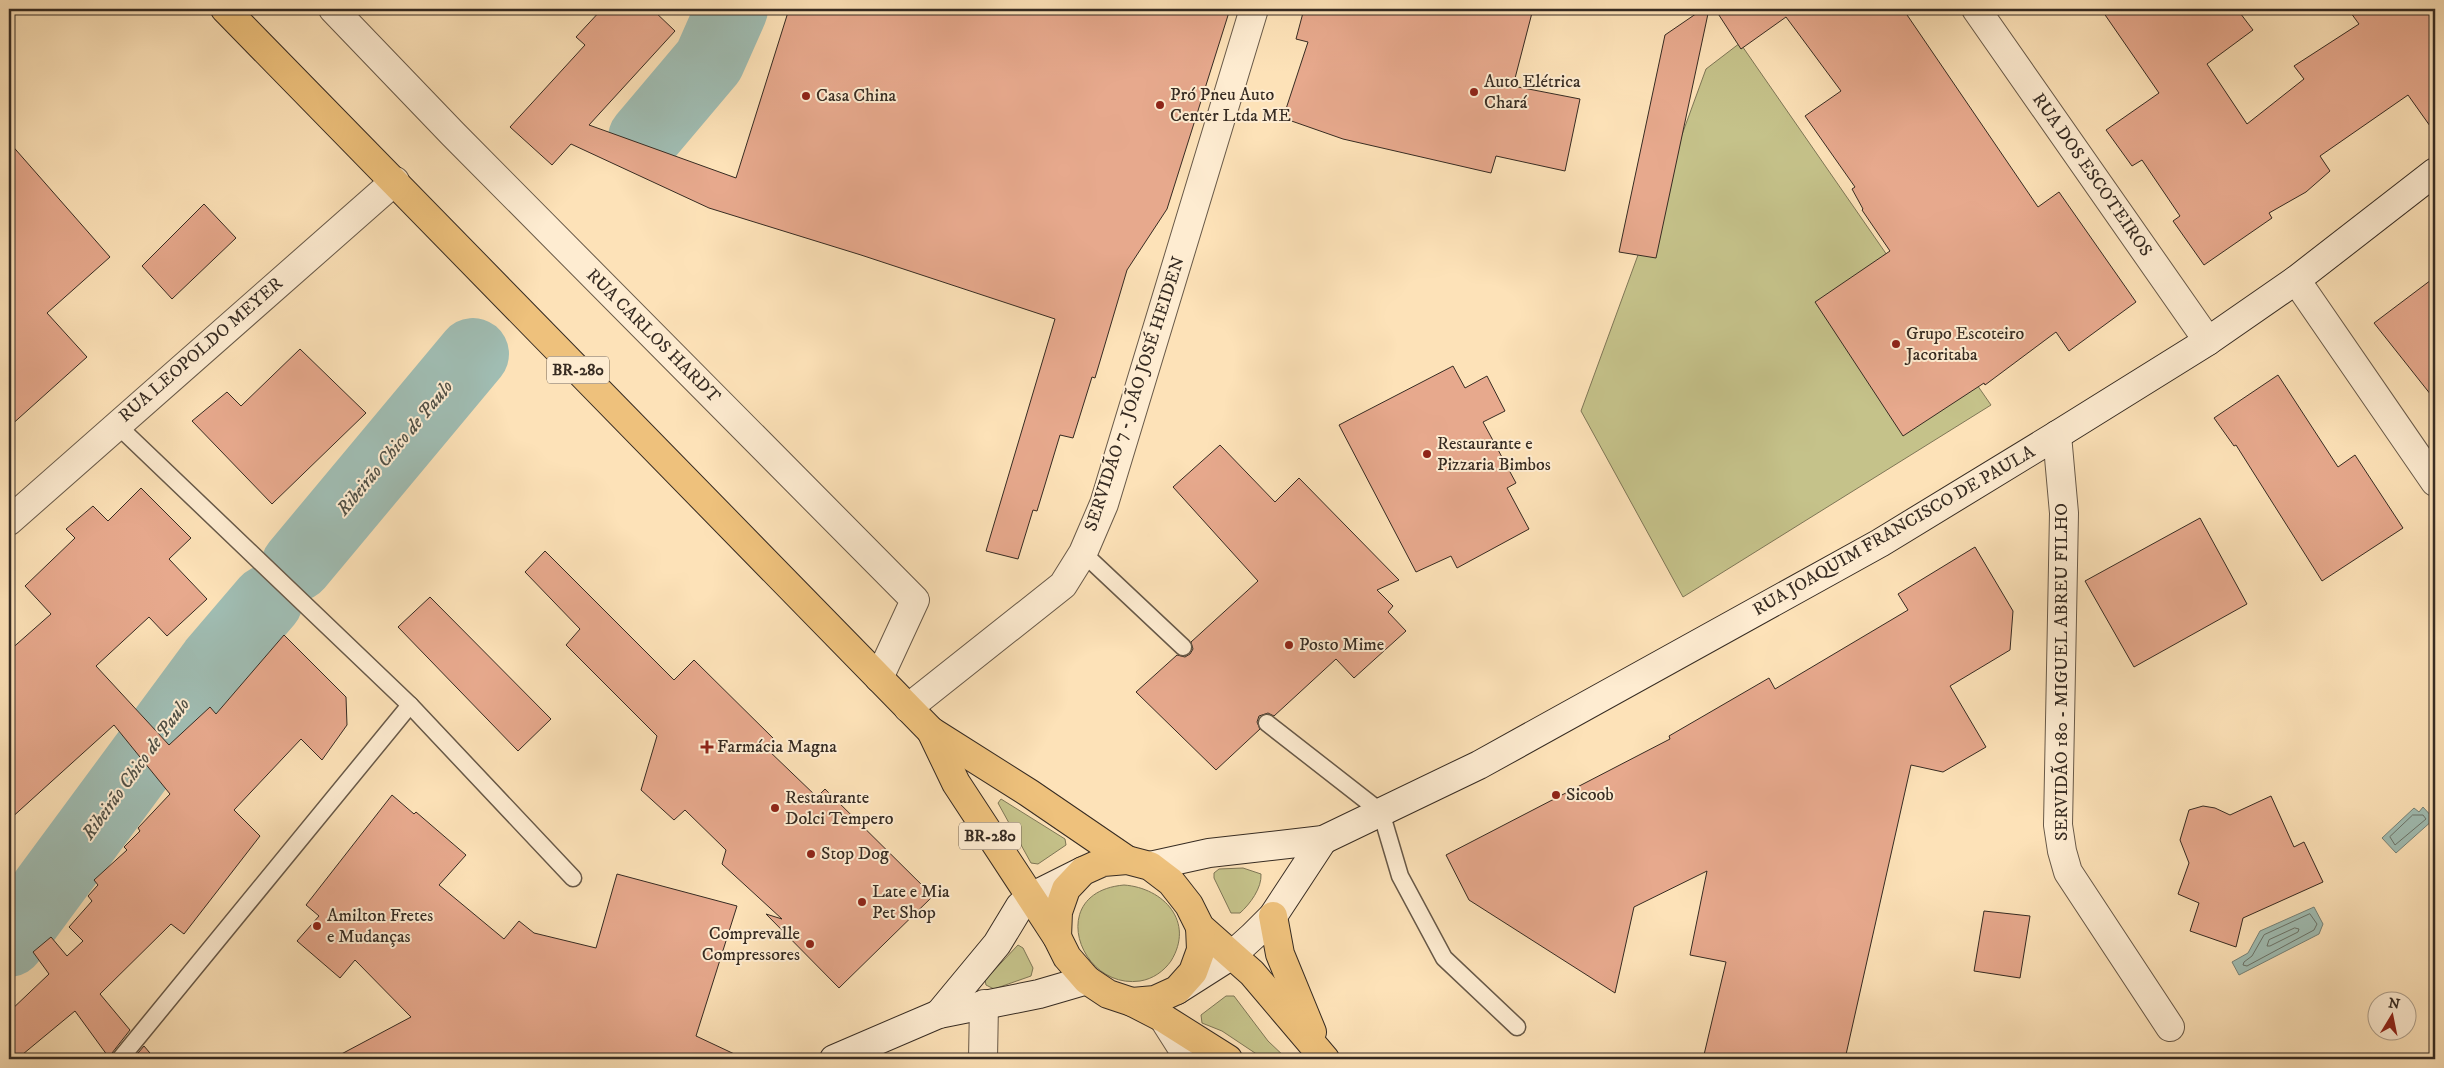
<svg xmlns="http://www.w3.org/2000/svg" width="2444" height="1068" font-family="'IM FELL DW Pica',serif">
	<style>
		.green { fill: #c5c28a; stroke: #7e7656 }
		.water { fill: #a0bdb3; stroke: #768379 }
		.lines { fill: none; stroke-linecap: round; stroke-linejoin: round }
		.shore { stroke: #6b746a; stroke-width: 1 }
		.river { stroke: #a0bdb3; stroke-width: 72 }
		.building { fill: #e7a98d; stroke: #362b22 }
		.lane-casing { stroke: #685948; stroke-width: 19 }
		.street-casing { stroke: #685948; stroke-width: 30 }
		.secondary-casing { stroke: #362b22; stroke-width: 30 }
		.highway-casing { stroke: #362b22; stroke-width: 30 }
		.lane { stroke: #feecd1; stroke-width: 16 }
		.street { stroke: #feecd1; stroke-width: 28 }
		.secondary { stroke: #feecd1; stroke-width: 28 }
		.highway { stroke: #eec17c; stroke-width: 28 }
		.poi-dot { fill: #8f2418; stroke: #feecd1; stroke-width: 2 }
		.labels { text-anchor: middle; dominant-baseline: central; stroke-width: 4; stroke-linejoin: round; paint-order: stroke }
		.shield { fill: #feecd1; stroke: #726556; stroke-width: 1 }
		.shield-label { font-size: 16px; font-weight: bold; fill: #362b22 }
		.poi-label { font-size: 18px; fill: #362b22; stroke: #feecd1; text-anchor: start }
		.street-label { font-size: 18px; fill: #362b22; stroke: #feecd1 }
		.water-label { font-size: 19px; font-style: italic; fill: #505046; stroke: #feecd1 }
	</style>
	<rect width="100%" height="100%" fill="#fde2b8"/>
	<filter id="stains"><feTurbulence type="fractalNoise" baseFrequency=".004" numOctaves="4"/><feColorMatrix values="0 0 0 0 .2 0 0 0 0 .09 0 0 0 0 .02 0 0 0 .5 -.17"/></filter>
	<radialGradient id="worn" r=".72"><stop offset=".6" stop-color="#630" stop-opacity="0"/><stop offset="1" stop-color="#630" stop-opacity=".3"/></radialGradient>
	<g class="green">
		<polygon points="1740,43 1991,405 1683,597 1581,411 1706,69"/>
		<polygon points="1001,799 1065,839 1066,845 1038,864 1031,863 998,803"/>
		<path d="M1243,868L1261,874C1262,888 1250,904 1240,913H1231L1214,878V873L1219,869Z"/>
		<path d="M1124,885C1164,888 1195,922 1171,961C1164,971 1153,979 1140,981C1079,990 1045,892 1124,885Z"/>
		<polygon points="1018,945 1023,948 1033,968 1031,976 994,989 986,985 985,980"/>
		<polygon points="1226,996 1234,996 1268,1041 1287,1059 1264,1059 1222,1031 1202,1023 1201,1015"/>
	</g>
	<g class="water">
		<polygon points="2423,807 2434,819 2396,853 2382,838 2414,808 2419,812"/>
		<polygon points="2314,907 2323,924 2319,934 2239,975 2232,962 2248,953 2260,931"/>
	</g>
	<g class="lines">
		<g class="shore">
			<polygon points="2413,815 2423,815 2426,819 2395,845 2390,837"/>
			<polygon points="2310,914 2317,924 2314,930 2247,966 2243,965 2244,962 2252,956 2264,935"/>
			<polygon points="2295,928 2299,929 2298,932 2270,946 2267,946 2269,940"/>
		</g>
		<g class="river">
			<polyline points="644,138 709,61 732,9"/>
			<polyline points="297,565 473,354"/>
			<polyline points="9,941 214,663 267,601"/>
		</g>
	</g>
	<g class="building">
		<polygon points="602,9 652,9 675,31 589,125 736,178 789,9 1230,9 1167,209 1127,270 1095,378 1092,377 1073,438 1060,435 1037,511 1033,510 1018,559 986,551 1055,319 861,255 709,208 571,144 552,165 510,127 585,45 576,37"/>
		<polygon points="1304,9 1533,9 1513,86 1580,99 1565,171 1496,156 1491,173 1343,139 1283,118 1308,42 1296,39"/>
		<polygon points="1703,9 1709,9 1656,258 1619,252 1665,35"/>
		<polygon points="1715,9 1903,9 2038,207 2059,192 2136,302 2069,351 2056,332 1985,385 1984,383 1903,436 1815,302 1890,251 1862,210 1863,209 1852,189 1855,187 1805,116 1841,91 1786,17 1741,49"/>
		<polygon points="2101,9 2237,9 2253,30 2207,64 2247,124 2304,79 2294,66 2359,24 2348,9 2435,9 2435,133 2408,95 2320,156 2330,171 2306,192 2269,213 2272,218 2204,265 2173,221 2180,216 2142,160 2132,166 2106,130 2159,93"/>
		<polygon points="9,142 110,257 47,313 87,357 9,427"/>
		<polygon points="204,204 236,238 172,299 142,266"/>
		<polygon points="2435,277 2435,400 2374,323"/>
		<polygon points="300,349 366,413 272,504 192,421 227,392 241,406"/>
		<polygon points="1453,366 1465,388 1487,376 1505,411 1483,422 1516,483 1507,488 1529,529 1457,568 1451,556 1416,572 1339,425"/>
		<polygon points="2278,375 2338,467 2355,455 2403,528 2322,581 2236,445 2234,446 2214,418"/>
		<polygon points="1220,445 1275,502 1299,478 1399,580 1377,590 1393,606 1388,612 1406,631 1354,678 1336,659 1274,716 1268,713 1259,716 1257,722 1260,729 1216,770 1136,692 1177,655 1185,657 1190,654 1193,649 1191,642 1258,581 1173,487"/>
		<polygon points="141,488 191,538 169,559 207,599 167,636 149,617 96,666 169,745 210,707 216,714 284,635 346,697 347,725 322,760 301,739 234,810 260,836 184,934 171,924 100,994 130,1030 112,1053 110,1059 75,1011 17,1059 9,1059 9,1012 49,974 33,952 51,937 67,956 83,941 69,927 92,901 88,896 98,885 94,880 127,850 124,847 140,831 138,828 170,794 114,725 9,820 9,651 51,614 25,586 75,538 66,529 93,506 108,521"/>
		<polygon points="2200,518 2247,604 2134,667 2085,581"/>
		<polygon points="1975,547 2013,611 2010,650 1950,686 1986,747 1943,772 1911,765 1845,1059 1703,1059 1726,962 1690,955 1707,871 1634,907 1615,993 1469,900 1446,855 1670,739 1669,736 1769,678 1775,689 1908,610 1898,594"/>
		<polygon points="545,551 674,680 694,660 776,741 767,749 817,797 825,789 933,896 839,988 766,914 782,919 722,864 726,850 685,810 674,820 641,790 657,736 566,645 580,629 525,572"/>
		<polygon points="430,597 551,719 518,751 398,627"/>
		<polygon points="392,795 414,814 416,812 466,855 439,885 504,939 519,921 534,933 596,948 617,874 737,906 696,1036 745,1059 332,1059 411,1017 355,960 340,978 297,941 319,916 306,905"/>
		<polygon points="2271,796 2294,847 2304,842 2323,882 2243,918 2236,947 2190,931 2199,903 2178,894 2189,863 2180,840 2189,810 2203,806 2215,808 2230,815"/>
		<polygon points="1984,911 2030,916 2020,978 1974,971"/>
		<polygon points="144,1046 155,1059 133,1059"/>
	</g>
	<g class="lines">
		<g class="lane-casing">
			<g id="lane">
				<polyline points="116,424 410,705 573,878"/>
				<polyline points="1083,553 1183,647"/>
				<polyline points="1267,723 1381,812 1400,876 1444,958 1517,1027"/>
				<polyline points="120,1059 410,705"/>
			</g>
		</g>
		<g class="street-casing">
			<g id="street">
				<polyline points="333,9 453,134 915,600 879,678"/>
				<polyline points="1976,9 2208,341"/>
				<polyline points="2296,280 2435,482"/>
				<polyline points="2057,435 2064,513 2058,825 2062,851 2068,872 2170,1027"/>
				<polyline points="9,521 395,181"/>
				<polyline points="908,708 1063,585 1083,553 1104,504 1254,9"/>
				<polyline points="1163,1018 1189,1059"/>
				<polyline points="983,1059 984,1004"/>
			</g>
		</g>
		<g class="secondary-casing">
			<g id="secondary">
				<polyline points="1150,866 1209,853 1323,840 1479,765 1880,543 2057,435 2208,341 2296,280 2435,172"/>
				<polyline points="1177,990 1232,955 1253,936 1273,916 1323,840"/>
				<polyline points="939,1014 997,944 1020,906 1031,897 1083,871"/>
				<polyline points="834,1059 939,1014 1039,994 1087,980"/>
			</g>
		</g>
		<g class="highway-casing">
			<g id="highway">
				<polyline points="225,9 931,731 1029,793 1127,860"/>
				<polyline points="931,731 956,783 1057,937 1067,957 1087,980 1108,994 1132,1002 1163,1018 1228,1059"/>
				<polyline points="1273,916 1280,954 1312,1032"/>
				<polyline points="1057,937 1058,912 1066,889 1083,871 1103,862 1127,860 1150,866 1171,882 1189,905 1200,927 1252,973 1325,1059"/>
				<polyline points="1132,1002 1155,1000 1177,990 1193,972 1201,950 1200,927"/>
			</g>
		</g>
		<use href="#lane" class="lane"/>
		<use href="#street" class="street"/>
		<use href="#secondary" class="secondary"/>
		<use href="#highway" class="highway"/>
	</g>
	<g class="poi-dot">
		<circle cx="1474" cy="92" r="5"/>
		<circle cx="806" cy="96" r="5"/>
		<circle cx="1160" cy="105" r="5"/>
		<circle cx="1896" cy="344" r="5"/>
		<circle cx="1427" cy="454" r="5"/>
		<circle cx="1289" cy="645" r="5"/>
		<path d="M704.5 739.5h5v5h5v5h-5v5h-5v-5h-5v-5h5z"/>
		<circle cx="1556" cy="795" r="5"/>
		<circle cx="775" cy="808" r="5"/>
		<circle cx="811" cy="854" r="5"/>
		<circle cx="862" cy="902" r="5"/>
		<circle cx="317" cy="926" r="5"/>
		<circle cx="810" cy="944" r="5"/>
	</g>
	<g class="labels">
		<g class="shield">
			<rect x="547" y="356.5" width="62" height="27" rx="4"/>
			<rect x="959" y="822.5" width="62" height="27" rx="4"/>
		</g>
		<g class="shield-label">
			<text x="578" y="370">BR-280</text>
			<text x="990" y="836">BR-280</text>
		</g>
		<g class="poi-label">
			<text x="1484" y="82">Auto Elétrica<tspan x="1484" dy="21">Chará</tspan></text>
			<text x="1170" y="95">Pró Pneu Auto<tspan x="1170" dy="21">Center Ltda ME</tspan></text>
			<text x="816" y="96">Casa China</text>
			<text x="1906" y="334">Grupo Escoteiro<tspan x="1906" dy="21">Jacoritaba</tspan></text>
			<text x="1437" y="444">Restaurante e<tspan x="1437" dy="21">Pizzaria Bimbos</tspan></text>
			<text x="1299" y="645">Posto Mime</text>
			<text x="717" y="747">Farmácia Magna</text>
			<text x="1566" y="795">Sicoob</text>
			<text x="785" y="798">Restaurante<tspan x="785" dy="21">Dolci Tempero</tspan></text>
			<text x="821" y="854">Stop Dog</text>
			<text x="872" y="892">Late e Mia<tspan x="872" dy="21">Pet Shop</tspan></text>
			<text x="327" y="916">Amilton Fretes<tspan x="327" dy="21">e Mudanças</tspan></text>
			<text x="800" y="934" text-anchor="end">Comprevalle<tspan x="800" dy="21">Compressores</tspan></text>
		</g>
		<g class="street-label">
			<text transform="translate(2092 175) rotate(55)">RUA DOS ESCOTEIROS</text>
			<text transform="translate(653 336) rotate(45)">RUA CARLOS HARDT</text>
			<text transform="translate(201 350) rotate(-41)">RUA LEOPOLDO MEYER</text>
			<text transform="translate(1135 394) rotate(-72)">SERVIDÃO 7 - JOÃO JOSÉ HEIDEN</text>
			<text transform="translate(1894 531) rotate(-30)">RUA JOAQUIM FRANCISCO DE PAULA</text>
			<text transform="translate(2062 672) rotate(-90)">SERVIDÃO 180 - MIGUEL ABREU FILHO</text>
		</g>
		<g class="water-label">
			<text transform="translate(395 448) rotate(-50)">Ribeirão Chico de Paulo</text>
			<text transform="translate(136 769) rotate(-54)">Ribeirão Chico de Paulo</text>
		</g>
	</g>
	<rect width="2444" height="1068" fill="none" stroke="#fde2b8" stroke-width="30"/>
	<rect x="10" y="10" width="2424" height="1048" fill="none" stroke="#362b22" stroke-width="2.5"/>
	<rect x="15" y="15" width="2414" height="1038" fill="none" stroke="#362b22"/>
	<g transform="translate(2392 1016) rotate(10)"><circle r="24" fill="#feecd1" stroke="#ae9f8b"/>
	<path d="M0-4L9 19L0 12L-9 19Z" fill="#8f2418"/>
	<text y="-8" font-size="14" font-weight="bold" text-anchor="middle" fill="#362b22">N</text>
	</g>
	<rect width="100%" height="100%" filter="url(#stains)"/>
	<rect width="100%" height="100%" fill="url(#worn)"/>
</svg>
